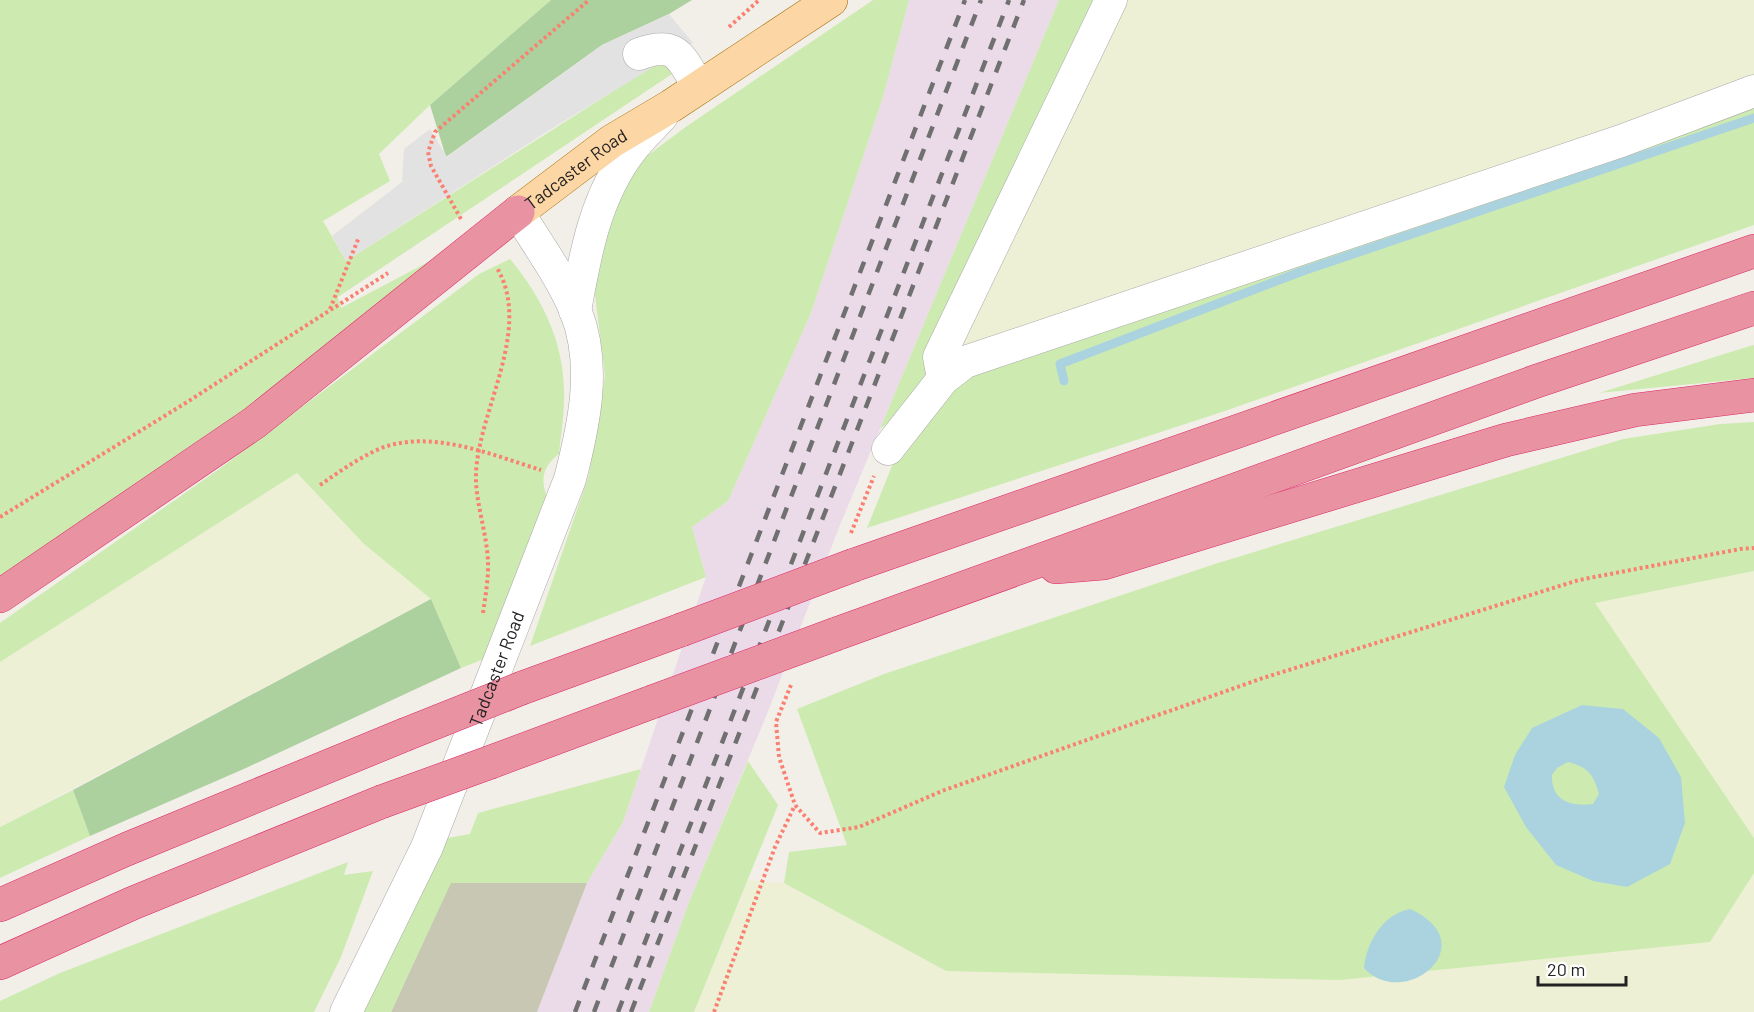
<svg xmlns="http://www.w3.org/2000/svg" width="1754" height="1012" font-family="Barlow,sans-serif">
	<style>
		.industrial { fill: #ebdbe8 }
		.construction { fill: #c7c7b4 }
		.farmland { fill: #eef0d5 }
		.grass { fill: #cdebb0 }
		.forest { fill: #add19e }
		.parking { fill: #e2e2e2 }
		.water { fill: #aad3df; fill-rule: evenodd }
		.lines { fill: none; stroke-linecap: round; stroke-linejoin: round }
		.stream { stroke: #aad3df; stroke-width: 9 }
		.minor-casing { stroke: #a9a9a9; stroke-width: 33 }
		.major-casing { stroke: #a06b00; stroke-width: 34 }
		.highway-casing { stroke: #dc2a67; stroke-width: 34 }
		.path { stroke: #fa8072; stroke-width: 4; stroke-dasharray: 3 3; stroke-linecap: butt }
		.minor { stroke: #fff; stroke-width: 32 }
		.major { stroke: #fcd6a4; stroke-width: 33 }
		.highway { stroke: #e892a2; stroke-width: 33 }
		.rail { stroke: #707070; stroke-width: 4.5; stroke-dasharray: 12 12; stroke-linecap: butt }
		.highway-bridge-casing { stroke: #dc2a67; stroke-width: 34; stroke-linecap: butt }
		.highway-bridge { stroke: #e892a2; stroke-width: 33 }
		.labels { text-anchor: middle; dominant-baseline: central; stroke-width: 4.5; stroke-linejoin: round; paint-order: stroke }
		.street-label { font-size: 18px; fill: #222; stroke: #fff }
	</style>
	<rect width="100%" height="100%" fill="#f2efe9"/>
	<polygon class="industrial" points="909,0 1059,0 840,525 767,714 689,902 649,1012 537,1012 587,883 623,822 706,577 692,527 728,501 811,313 883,97"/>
	<polygon class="construction" points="450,883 587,883 537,1012 391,1012"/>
	<g class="farmland">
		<polygon points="1094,0 1754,0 1754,79 966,351 931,350"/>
		<polygon points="297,473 364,544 431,599 0,827 0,662"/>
		<polygon points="1754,571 1754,838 1594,603"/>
		<polygon points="1754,873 1754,1012 694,1012 748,880 784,883 946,971 1710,942"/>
	</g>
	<g class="grass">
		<polygon points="0,0 551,0 430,105 379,154 390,181 323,221 346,261 653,66 667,66 672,74 338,297 341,308 430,261 250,406 0,584"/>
		<polygon points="873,0 909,0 883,97 811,313 728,501 692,527 706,577 530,646 589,475 605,376 591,263 632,167 687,126"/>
		<polygon points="1059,0 1094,0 926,383 908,408 880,429"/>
		<polygon points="1754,108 1754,225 1222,412 867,528 896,456 958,380 1546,183"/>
		<path d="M510,259C541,296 563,340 564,389C565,411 561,433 559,454C543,466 540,479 547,497L489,657L461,668L431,599L364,544L297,473L0,662V623L222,467L479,274Z"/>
		<polygon points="1754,345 1754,378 1599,393 1750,346"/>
		<polygon points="1754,422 1754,571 1595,603 1754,838 1754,873 1710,942 1340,980 946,971 784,883 789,852 847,845 797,709 884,674 1218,563 1623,439 1720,424"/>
		<polygon points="748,761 778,805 694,1012 649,1012 689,902"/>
		<polygon points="641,769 623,822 587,883 451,883 391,1012 360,1012 442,839 470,834 478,813"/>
		<polygon points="73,790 90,836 0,878 0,827"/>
		<polygon points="348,862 344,875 373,871 341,957 314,1012 0,1012 0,1001 60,973"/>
	</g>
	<g class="forest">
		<polygon points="551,0 692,0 669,14 602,45 446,157 430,105"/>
		<polygon points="431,599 461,668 246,768 90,836 73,790"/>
	</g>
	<polygon class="parking" points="669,14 693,43 551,129 346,261 332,236 402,182 404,149 430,129 447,157 602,45"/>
	<g class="water">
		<path d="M1582,705L1623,709L1659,738L1681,777L1685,823L1670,864L1627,887L1593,881L1556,865L1526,827L1504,787L1515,755L1532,728ZM1568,762C1588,767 1594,775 1599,794L1593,804C1571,807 1551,801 1552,775L1557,768Z"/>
		<path d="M1410,909C1487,944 1404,1012 1364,968C1366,943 1383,914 1410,909Z"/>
	</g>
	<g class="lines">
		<polyline class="stream" points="1064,381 1060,364 1300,272 1754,118"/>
		<g class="minor-casing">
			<g id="minor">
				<path d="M639,54C677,40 681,57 699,88"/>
				<path d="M575,311C585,255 595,197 631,150C640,138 652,127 662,116"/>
				<polyline points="943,379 939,357 1111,0"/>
				<polyline points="888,449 943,379 965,362 1621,141 1754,91"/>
				<path id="s1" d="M346,1012L427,847L570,479C584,425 597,366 576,312C562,277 537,244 518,212"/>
			</g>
		</g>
		<g class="major-casing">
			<g id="major">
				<path id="s2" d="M518,212L612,141L671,106L831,0"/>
			</g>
		</g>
		<g class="highway-casing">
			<g id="highway">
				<polyline points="854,565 1754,251"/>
				<polyline points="1056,567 1104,563 1506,440 1635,410 1754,395"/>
				<polyline points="0,596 254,423 518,212"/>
				<polyline points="836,634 1537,381 1754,308"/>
				<polyline points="522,688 681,630"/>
				<polyline points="491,762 652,702"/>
				<polyline points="0,905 127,849 404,735"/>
				<polyline points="0,963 133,903 381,802"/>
			</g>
		</g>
		<g class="path">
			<polyline points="729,27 759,0"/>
			<polyline points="461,219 431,166 428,152 435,132 589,0"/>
			<polyline points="330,309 359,237"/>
			<path d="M320,485C339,472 357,459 379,449C430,428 492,455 541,470"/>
			<polyline points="0,517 184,404 388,273"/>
			<polyline points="851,533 874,476"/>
			<path d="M483,613C486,592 490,571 487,550C484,524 475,498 476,473C479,409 533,329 497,268"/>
			<polyline points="791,685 776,722 779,757 795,805 820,833 859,827 942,791 1263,678 1579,580 1740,549 1754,548"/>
			<polyline points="714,1012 775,847 795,805"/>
		</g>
		<use href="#minor" class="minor"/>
		<use href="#major" class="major"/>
		<use href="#highway" class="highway"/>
		<g class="rail">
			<polyline points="575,1012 965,0"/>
			<polyline points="594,1012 981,0"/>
			<polyline points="618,1012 1009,0"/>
			<polyline points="631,1012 1024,0"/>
		</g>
		<g class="highway-bridge-casing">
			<g id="highway-bridge">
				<polyline points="681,630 854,565"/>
				<polyline points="652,702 836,634"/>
				<polyline points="404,735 522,688"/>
				<polyline points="381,802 491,762"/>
			</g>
		</g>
		<use href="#highway-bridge" class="highway-bridge"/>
	</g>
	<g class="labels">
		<g class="street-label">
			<text stroke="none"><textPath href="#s2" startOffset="72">Tadcaster Road</textPath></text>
			<text stroke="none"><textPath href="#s1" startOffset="375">Tadcaster Road</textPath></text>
		</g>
	</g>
	<path d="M1538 976v9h88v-9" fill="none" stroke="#222222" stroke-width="3"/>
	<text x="1547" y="976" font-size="18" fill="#222222" stroke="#ffffff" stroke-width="4.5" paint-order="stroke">20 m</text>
</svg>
